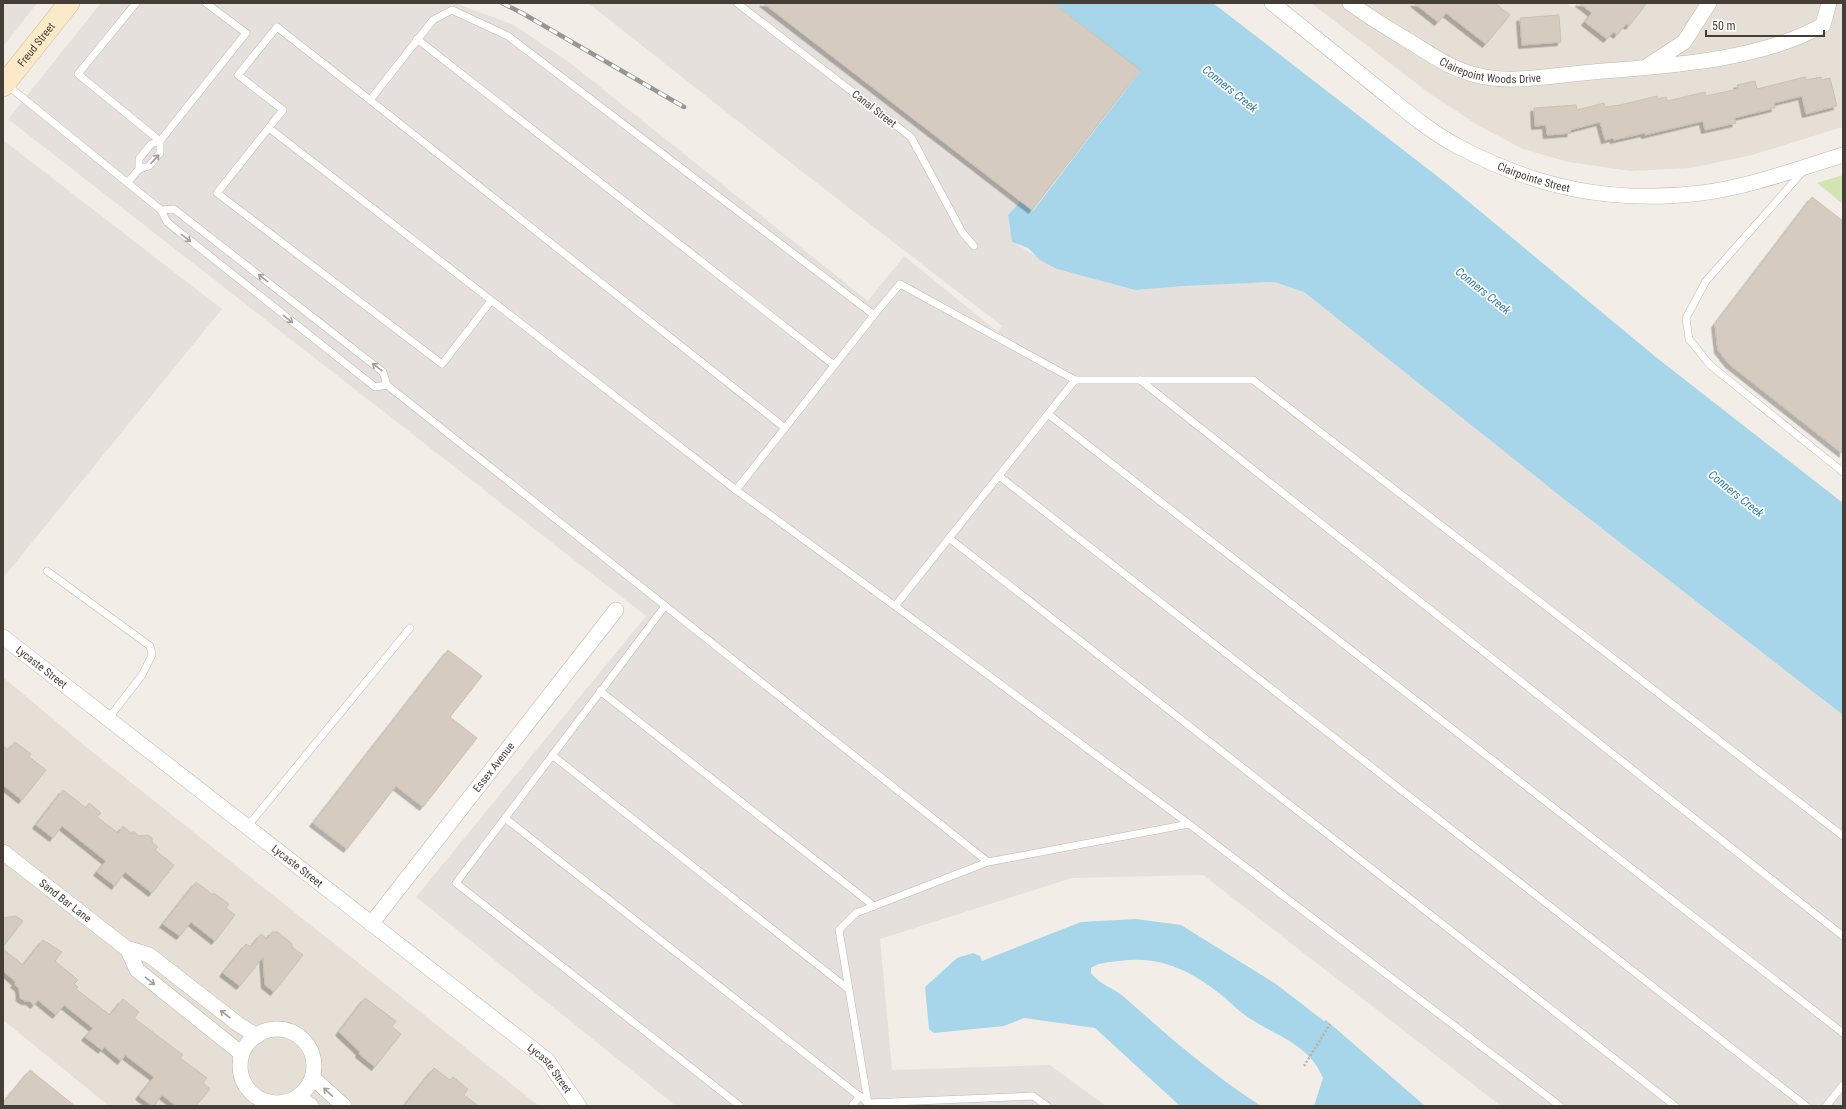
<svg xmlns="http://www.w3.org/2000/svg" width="1846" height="1109" font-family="'Roboto Condensed',sans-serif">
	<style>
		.residential { fill: #e6dfd5 }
		.industrial { fill: #e5e0dc }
		.green { fill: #d2e4b2 }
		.water { fill: #a7d6eb }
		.building { fill: #d6cbc0; stroke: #cdc0b1; filter: url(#shadow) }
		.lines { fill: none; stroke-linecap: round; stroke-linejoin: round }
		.lane-casing { stroke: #c0b7ad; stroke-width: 8 }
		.street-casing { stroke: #c0b7ad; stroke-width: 16 }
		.secondary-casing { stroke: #cfbc99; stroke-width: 22 }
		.path { stroke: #beaf9c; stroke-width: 2.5; stroke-dasharray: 2 2; stroke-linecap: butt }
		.lane { stroke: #fff; stroke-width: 7 }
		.street { stroke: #fff; stroke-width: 15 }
		.secondary { stroke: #fbeac8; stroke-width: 21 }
		.rail-casing { stroke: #969696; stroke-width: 4.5 }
		.rail { stroke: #fff; stroke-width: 3; stroke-dasharray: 9; stroke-linecap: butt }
		.oneway { stroke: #a29e9a }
		.labels { text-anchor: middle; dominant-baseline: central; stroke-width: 3.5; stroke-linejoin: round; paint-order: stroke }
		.street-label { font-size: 11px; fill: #453e36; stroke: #fff }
		.water-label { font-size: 12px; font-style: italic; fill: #357ea1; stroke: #fff }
	</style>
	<defs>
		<filter id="shadow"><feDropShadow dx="-3.5" dy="3.5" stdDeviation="0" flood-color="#0004"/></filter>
	</defs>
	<rect width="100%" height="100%" fill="#f2eee7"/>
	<g class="residential">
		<polygon points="1311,3 1566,3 1573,8 1577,3 1843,3 1843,127 1752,155 1691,168 1630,171 1568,162 1523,149 1479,126 1429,93"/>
		<polygon points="3,677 85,746 539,1106 109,1106 3,1020"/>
	</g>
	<g class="industrial">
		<polygon points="3,3 37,3 3,47"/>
		<polygon points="101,3 455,3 471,9 514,25 569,62 868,301 904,256 998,332 1002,326 805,174 588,3 1054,3 1140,70 1033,211 1008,215 1012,242 1058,269 1135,290 1185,286 1274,282 1304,292 1569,503 1843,715 1843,1106 1501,1106 1203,875 1072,878 880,939 892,1070 1050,1065 1106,1106 676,1106 416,897 646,616 8,119"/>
		<polygon points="3,140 222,309 3,578"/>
	</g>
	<polygon class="green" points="1843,175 1843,204 1817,183"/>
	<g class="water">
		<polygon points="1054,3 1213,3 1446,183 1657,358 1843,503 1843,715 1569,503 1304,292 1274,282 1185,286 1135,290 1057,269 1040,260 1028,248 1012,242 1008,215 1021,201 1033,211 1140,71"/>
		<path d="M1136,919L1181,925L1276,984L1324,1021L1326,1020L1425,1106H1314L1323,1078C1309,1044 1278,1037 1249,1018C1240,1012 1232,1004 1224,997C1193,972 1161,955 1120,961C1111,962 1099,962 1091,968V973C1099,984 1113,988 1123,996C1167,1035 1211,1074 1261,1106H1180L1095,1028L1024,1018L1004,1026L934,1033L929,1029L925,987L957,958L973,953L980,956L982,961L1081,922Z"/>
	</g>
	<g class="building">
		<polygon points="763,3 1053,3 1140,70 1032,210"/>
		<polygon points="1414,3 1495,3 1510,15 1486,44 1446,13 1438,22"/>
		<polygon points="1579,3 1647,3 1629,26 1626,24 1617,35 1613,32 1607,39 1585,22 1592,13"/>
		<polygon points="1559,15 1561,42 1522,45 1520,18"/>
		<polygon points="1805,77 1806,80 1821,77 1821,80 1830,78 1837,106 1806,114 1802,96 1774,103 1775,108 1734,118 1736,123 1705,130 1703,121 1645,135 1644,133 1614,140 1613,138 1605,140 1600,122 1570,130 1571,133 1547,135 1546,125 1535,126 1534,108 1576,105 1577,110 1604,103 1605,107 1620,105 1657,96 1658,99 1666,97 1667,101 1705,92 1706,96 1738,89 1737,85 1755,81 1757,89"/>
		<polygon points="1812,197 1843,221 1843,454 1729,364 1718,350 1715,324"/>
		<polygon points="448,650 482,676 450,717 477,738 423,807 396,786 347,849 313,823"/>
		<polygon points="15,742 31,754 29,757 46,770 22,800 3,785 3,746 8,750"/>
		<polygon points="63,790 86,808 89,803 101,813 97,817 118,833 123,826 132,834 133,831 139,836 148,835 152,838 152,842 158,847 155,850 174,865 152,893 125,872 115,886 97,872 106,861 62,826 53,838 36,825"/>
		<polygon points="196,882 213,895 214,893 229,904 226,908 235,915 215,941 191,922 180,936 163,924"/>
		<polygon points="16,916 23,921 3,947 3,918"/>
		<polygon points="272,932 278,932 292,944 292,947 303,955 274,992 265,985 263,957 240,986 223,973 246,944 251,947 261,934 267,939"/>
		<polygon points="43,940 62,952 55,961 78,980 74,984 78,987 76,989 110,1015 123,999 139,1012 134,1018 183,1055 180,1058 207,1078 203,1083 210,1089 196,1106 176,1106 162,1095 154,1106 152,1106 139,1096 154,1077 125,1055 121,1061 104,1047 102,1050 85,1037 93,1028 64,1005 56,1015 38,1000 34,1005 29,1001 25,1001 20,998 19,988 14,984 16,982 3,971 3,949 23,965"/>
		<polygon points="365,998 396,1021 392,1027 401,1034 375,1067 359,1054 360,1052 339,1032"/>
		<polygon points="434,1068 450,1080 453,1077 468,1089 464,1095 478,1106 404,1106"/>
		<polygon points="30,1070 75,1106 3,1106 3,1103"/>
	</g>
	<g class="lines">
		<g class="lane-casing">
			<g id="lane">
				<polyline points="136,3 78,74 160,141"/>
				<polyline points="737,3 911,137 962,232 974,246"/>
				<polyline points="417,39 834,365"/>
				<polyline points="7,85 161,210 167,222 375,387 387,385 383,372 174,209 161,210"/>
				<polyline points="370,100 785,428"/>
				<polyline points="269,128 736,490 874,315"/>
				<polyline points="139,169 139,159 151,144 160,141 246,33 206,3"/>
				<polyline points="1804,170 1706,281 1686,318 1689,339 1710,365 1843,472"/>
				<polyline points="128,182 139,169 149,166 160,153 160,141"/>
				<polyline points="491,301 442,364 217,193 283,110 238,75 277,27 370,100 433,20 452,10 508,36 874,315 900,284 1075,380 1253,380 1843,836"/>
				<polyline points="1075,380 895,606 1189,824"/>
				<polyline points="1140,380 1843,936"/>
				<polyline points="387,385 988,862 1189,824 1560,1106"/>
				<polyline points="1048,414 1843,1033"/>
				<polyline points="999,476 1806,1106"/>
				<polyline points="736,490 895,606"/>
				<polyline points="949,538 1675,1106"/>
				<polyline points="47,571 150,646 152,655 142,675 108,719"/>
				<polyline points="665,606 456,883 740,1106"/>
				<polyline points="600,691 874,906"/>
				<polyline points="552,755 847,988"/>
				<polyline points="505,818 868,1103"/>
				<polyline points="247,827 410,628"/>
				<polyline points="988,862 856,913 839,930 868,1103 1033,1096 1047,1106"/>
				<polyline points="852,1106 860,1096"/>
				<polyline points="1826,1106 1843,1085"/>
			</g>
		</g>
		<g class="street-casing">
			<g id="street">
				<path id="s1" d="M1272,3C1308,32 1343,60 1379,89C1404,109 1430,132 1459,147C1537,188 1613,204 1701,193C1749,187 1797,169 1843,155"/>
				<path id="s2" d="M1350,3C1369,17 1389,29 1409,41C1430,54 1451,69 1476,75C1510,84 1547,76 1582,73C1658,66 1756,63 1823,25L1829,3"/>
				<polyline points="1649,65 1684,42 1709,3"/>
				<path id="s3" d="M3,637L547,1060L579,1106"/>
				<path id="s4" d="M3,852L126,948L149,955L238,1024L257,1036"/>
				<path id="s5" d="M371,924L616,610"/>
				<polyline points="128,950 137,970 242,1054"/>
				<circle cx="277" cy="1066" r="37"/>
				<polyline points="313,1078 344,1106"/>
				<polyline points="298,1097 311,1106"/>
			</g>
		</g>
		<g class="secondary-casing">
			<g id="secondary">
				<path id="s6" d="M3,86L69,3"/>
			</g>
		</g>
		<polyline class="path" points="1304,1066 1330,1024"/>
		<use href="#lane" class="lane"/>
		<use href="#street" class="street"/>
		<use href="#secondary" class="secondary"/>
		<g class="rail-casing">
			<polyline id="rail" points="502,3 522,13 684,107"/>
		</g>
		<use href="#rail" class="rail"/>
	</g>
	<defs><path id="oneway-shaft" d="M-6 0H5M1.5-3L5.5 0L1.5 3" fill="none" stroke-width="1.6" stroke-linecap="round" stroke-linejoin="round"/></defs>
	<g class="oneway">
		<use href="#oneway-shaft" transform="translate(155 159) rotate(-47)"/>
		<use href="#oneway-shaft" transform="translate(186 238) rotate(38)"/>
		<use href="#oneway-shaft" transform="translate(263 278) rotate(-142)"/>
		<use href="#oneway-shaft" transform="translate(288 319) rotate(38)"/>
		<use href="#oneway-shaft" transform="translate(377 367) rotate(-142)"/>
		<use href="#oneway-shaft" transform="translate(150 981) rotate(39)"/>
		<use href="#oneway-shaft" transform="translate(225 1014) rotate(-143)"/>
		<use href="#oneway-shaft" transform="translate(328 1092) rotate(-137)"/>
	</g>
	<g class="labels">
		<g class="street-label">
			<text stroke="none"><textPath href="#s6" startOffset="53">Freud Street</textPath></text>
			<text stroke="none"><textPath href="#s2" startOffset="159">Clairepoint Woods Drive</textPath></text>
			<text transform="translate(874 109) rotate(38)">Canal Street</text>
			<text stroke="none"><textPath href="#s1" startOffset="317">Clairpointe Street</textPath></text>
			<text stroke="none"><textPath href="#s3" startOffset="49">Lycaste Street</textPath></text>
			<text stroke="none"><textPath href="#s5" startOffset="199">Essex Avenue</textPath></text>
			<text stroke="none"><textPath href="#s3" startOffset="373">Lycaste Street</textPath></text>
			<text stroke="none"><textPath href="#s4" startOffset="79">Sand Bar Lane</textPath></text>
			<text stroke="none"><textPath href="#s3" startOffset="697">Lycaste Street</textPath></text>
		</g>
		<g class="water-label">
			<text transform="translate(1230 89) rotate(39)">Conners Creek</text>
			<text transform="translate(1483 291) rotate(39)">Conners Creek</text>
			<text transform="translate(1736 494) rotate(39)">Conners Creek</text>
		</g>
	</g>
	<rect width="1846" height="1109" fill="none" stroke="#453e36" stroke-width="8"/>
	<path d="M1706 30v6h118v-6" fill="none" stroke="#453e36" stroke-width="2"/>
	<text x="1712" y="30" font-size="12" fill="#453e36" stroke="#ffffff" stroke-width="3" paint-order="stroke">50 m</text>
</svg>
